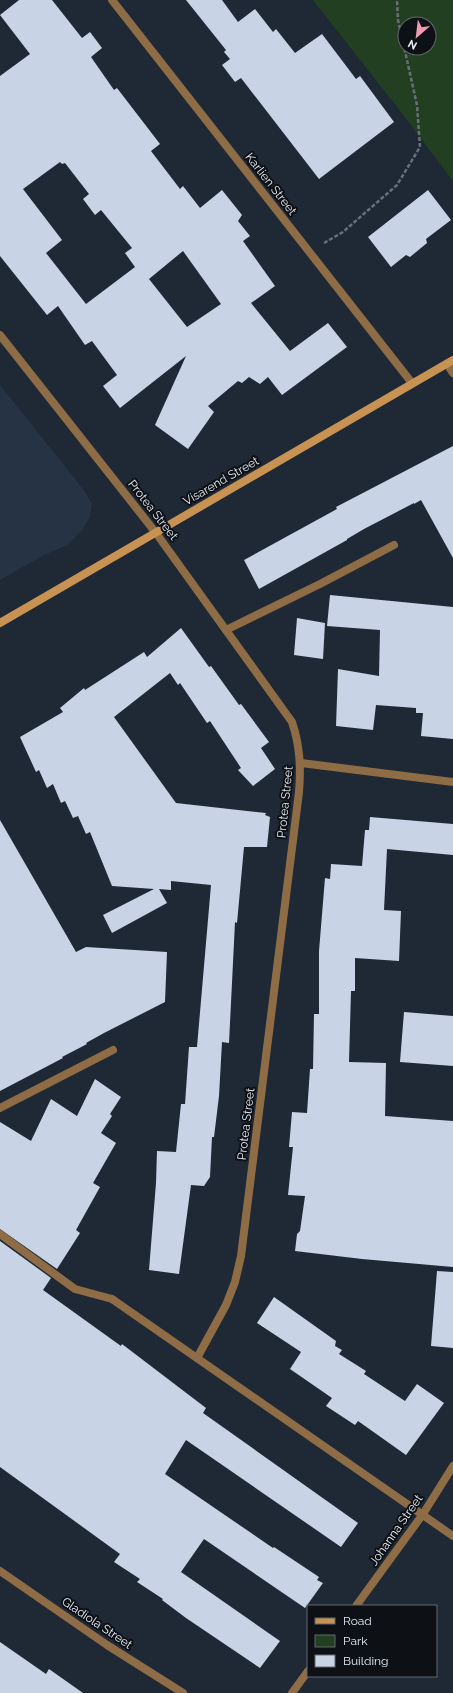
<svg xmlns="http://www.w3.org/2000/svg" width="453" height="1693" font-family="Raleway,sans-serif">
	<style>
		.built { fill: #263345 }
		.green { fill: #233f21; fill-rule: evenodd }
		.building { fill: #c8d4e6; fill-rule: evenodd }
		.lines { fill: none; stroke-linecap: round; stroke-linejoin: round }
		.path { stroke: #68707b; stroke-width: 2.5; stroke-dasharray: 4 2; stroke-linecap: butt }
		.lane { stroke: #8e6c45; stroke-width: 8 }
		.street { stroke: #8e6c45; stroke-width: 8 }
		.secondary { stroke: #c89352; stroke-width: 8 }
		.labels { text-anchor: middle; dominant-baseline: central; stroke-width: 4; stroke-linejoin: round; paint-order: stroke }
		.street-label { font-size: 12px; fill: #e5ebf4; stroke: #0d1116 }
	</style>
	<rect width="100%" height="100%" fill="#1f2835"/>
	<polygon class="built" points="0,385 83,489 92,504 90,517 82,530 68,545 44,555 0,580"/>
	<path class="green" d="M313,0H453V181L401,112ZM405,24H429V48H405Z"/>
	<g class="building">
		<path d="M19,0H52L82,38L90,32L102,48L91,57L114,90L117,88L160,144L151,151L180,189L183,186L200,208L222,190L242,215L238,221L250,236L243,241L275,286L251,303L290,351L328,323L347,347L282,395L268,377L260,384L249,377L242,383L238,381L208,406L214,412L188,449L155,425L186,356L120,408L103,386L117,375L92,341L85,345L58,306L47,315L0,256V76L30,54L0,15ZM60,162L62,164L65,163L89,194L83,199L95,215L101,210L132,248L125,253L135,267L86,304L46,253L62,240L23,189ZM183,251L221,304L187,327L149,279Z"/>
		<polygon points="186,0 222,0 238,22 255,9 273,32 276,29 295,53 322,34 356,79 360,76 394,122 319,179 241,78 235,82 222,65 230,59 224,52 226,50"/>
		<polygon points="428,190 451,220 426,239 427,243 410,257 406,255 391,267 368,237"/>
		<polygon points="453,446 453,558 421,500 414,504 414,503 364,529 347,539 347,540 259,589 244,560 337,509 336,507"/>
		<polygon points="330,595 453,607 453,739 421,736 423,713 416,713 416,708 376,705 373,730 336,726 338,669 379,676 380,630 327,626"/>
		<polygon points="297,618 325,623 323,659 294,655"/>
		<polygon points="181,628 209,667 211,666 239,705 241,704 269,742 261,748 275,769 253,786 238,770 241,768 210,721 207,723 180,683 178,685 170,673 114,717 176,803 266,813 265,815 270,817 267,847 244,847 237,923 235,922 229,1043 222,1042 219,1096 214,1137 212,1137 210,1177 204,1186 191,1185 179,1274 149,1270 156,1183 157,1151 176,1152 181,1104 185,1104 189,1047 197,1047 211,885 171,881 171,890 159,889 167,903 112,933 103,915 154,889 112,886 90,832 86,834 78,816 73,818 65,801 61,803 53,784 47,788 39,770 36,772 20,737 63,712 60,708 84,688 85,690 144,652 147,657"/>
		<polygon points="370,817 453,824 453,855 387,849 384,910 401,911 399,961 355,958 355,991 351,991 349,1062 386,1063 385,1116 453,1121 453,1267 362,1259 295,1251 297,1234 300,1231 305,1196 288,1195 293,1147 289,1147 292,1112 307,1113 310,1069 313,1069 314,1014 319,1014 319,951 325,878 330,879 331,864 362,866 365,830 369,830"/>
		<polygon points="0,820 76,952 86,947 167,952 165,1002 104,1033 86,1043 87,1044 62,1057 63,1058 0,1091"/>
		<polygon points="404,1012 453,1016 453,1066 400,1062"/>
		<polygon points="95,1079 121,1097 110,1114 112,1116 101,1133 116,1143 93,1183 100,1187 76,1230 80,1233 57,1269 0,1229 0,1122 31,1141 51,1099 77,1116"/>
		<polygon points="0,1241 51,1278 43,1290 121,1346 122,1344 206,1408 203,1413 358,1523 341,1547 186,1440 165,1474 273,1548 274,1547 319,1577 317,1580 323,1583 305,1608 204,1539 181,1572 280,1641 260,1668 186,1618 162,1600 163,1599 137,1582 140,1579 114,1562 120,1554 0,1467"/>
		<polygon points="437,1271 453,1272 453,1348 431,1346"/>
		<polygon points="274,1297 336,1341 335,1346 342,1350 339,1354 366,1371 364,1374 405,1401 417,1384 444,1403 406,1455 358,1421 355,1425 326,1406 332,1398 290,1369 301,1352 257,1323"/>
		<polygon points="0,1642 46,1674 49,1669 83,1693 0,1693"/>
	</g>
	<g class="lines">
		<polyline class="path" points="324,243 343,232 397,185 420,147 417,105 398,20 397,0"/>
		<g class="lane">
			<polyline points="0,1108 113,1050"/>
			<polyline points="0,1234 75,1289 112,1299"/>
		</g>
		<g class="street">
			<polyline points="112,0 412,383"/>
			<path d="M0,335L156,533L292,722C300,746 301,767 299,792L241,1256L235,1282L226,1305L197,1358"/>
			<polyline points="447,364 453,373"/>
			<polyline points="226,630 320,584 394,545"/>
			<polyline points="301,763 453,782"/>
			<polyline points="112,1299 453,1536"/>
			<polyline points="0,1571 107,1645 183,1693"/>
			<polyline points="356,1606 423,1514 453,1466"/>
			<polyline points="292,1693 308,1671"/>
		</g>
		<polyline class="secondary" points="0,623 453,360"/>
	</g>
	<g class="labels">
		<g class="street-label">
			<text transform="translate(271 184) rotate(52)">Karlien Street</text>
			<text transform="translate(221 481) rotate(-30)">Visarend Street</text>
			<text transform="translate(153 510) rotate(52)">Protea Street</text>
			<text transform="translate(285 802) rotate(-84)">Protea Street</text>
			<text transform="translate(246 1124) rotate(-83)">Protea Street</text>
			<text transform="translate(396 1530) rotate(-55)">Johanna Street</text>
			<text transform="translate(97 1623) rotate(34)">Gladiola Street</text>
		</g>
	</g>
	<rect x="307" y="1605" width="130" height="72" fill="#0d1116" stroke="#63686f"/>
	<rect x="315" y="1618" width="20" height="6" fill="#c89352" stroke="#63686f"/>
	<text x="343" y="1625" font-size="12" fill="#e5ebf4">Road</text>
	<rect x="315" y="1635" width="20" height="12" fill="#233f21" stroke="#63686f"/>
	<text x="343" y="1645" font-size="12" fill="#e5ebf4">Park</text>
	<rect x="315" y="1655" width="20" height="12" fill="#c8d4e6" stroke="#63686f"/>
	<text x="343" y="1665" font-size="12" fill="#e5ebf4">Building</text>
	<g transform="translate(417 36) rotate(208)"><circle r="19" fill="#0d1116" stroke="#63686f"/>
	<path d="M0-3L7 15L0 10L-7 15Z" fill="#f19ab2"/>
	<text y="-6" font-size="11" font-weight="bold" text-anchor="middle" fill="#e5ebf4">N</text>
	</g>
</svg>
